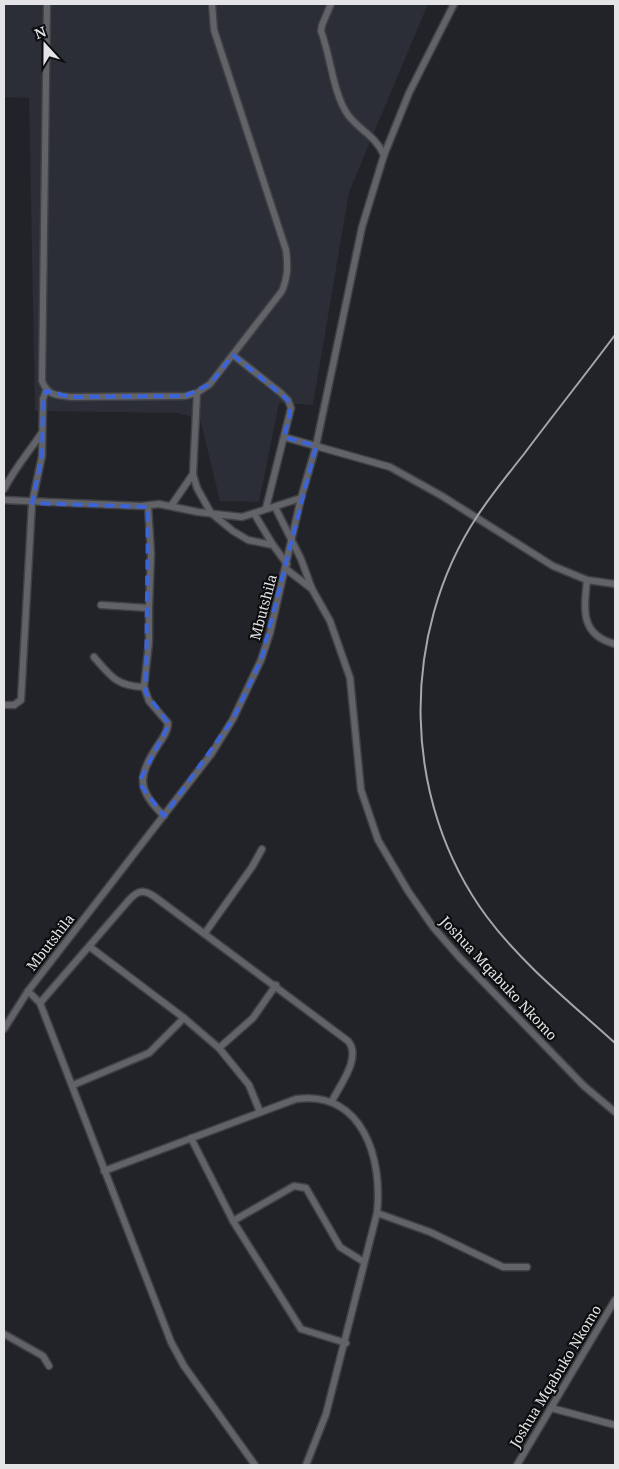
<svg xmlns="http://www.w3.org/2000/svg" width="619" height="1469" font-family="'Noto Serif',serif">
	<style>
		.built { fill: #2b2d37 }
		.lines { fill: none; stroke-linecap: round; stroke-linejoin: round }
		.minor-casing { stroke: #404144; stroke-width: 9 }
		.minor { stroke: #626368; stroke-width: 6 }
		.rail { stroke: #a7a7ab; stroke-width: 2 }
		.marked { fill: none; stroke: #3b64da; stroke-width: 4; stroke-dasharray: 10 6; stroke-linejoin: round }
		.labels { text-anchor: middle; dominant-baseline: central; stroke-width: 4.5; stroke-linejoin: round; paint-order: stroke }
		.street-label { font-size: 14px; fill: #e4e4e7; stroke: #0c0d0f }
	</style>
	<rect width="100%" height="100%" fill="#222328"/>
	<polygon class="built" points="4,4 428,4 349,192 313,405 279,403 259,502 220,501 200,419 177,413 35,411 29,98 4,97"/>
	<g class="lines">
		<g class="minor-casing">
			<g id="minor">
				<path d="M47,4L42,381C48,396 56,395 71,397L185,396L197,393L210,384L282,291C288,276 288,266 286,250L214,30L212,4"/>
				<path d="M331,4L322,25L321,31C331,57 333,94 348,115C360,131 374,134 384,155"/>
				<polyline points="233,355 281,393 288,400 291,408 266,508"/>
				<polyline points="197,393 193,474 197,488 211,513 233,531 248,540 273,545 287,564"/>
				<polyline points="284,437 390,467 442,496 553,566 587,580 615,584"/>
				<path d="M4,489C15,468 28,453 41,434"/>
				<polyline points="4,500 141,506 159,504 198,512 242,517 301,498"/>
				<polyline points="171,506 193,474"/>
				<polyline points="275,507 301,559 312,589 330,621 350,678 361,790 378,840 408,891 433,927 460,958 584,1086 615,1112"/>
				<polyline points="255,515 273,545"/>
				<polyline points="286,569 312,589"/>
				<path d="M587,580C584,610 580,635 615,644"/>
				<polyline points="101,605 149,608 151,553 148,506"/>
				<path d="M94,657C111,677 117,686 144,687L149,642V608"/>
				<path d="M144,687L149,701L168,723C168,731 163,738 158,745C138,776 136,789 164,816"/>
				<polyline points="4,705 14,705 21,700 32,503 42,456 43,399 46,391"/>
				<polyline points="205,933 252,867 262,849"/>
				<polyline points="90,947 184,1018"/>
				<polyline points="28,991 40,1003 171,1342 184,1366 255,1465"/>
				<path d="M40,1003L129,900C138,890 144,889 155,897L348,1041C362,1057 340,1085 332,1101"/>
				<polyline points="4,1029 28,991 212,753 233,719 261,660 270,633 301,498 316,446 362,227 384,155 409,93 454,4"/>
				<polyline points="219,1048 253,1018 276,985"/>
				<polyline points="73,1085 149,1053 184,1018 219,1048 249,1085 260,1112"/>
				<polyline points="191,1138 233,1221 301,1329 346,1343"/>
				<path d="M104,1171L296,1099C363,1090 383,1159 377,1213L326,1414L306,1465"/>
				<polyline points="377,1213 430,1232 503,1267 527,1267"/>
				<polyline points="233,1221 294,1186 306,1188 340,1247 364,1262"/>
				<polyline points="4,1334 43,1356 49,1366"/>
				<polyline points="551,1408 615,1425"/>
				<polyline points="517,1465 615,1300"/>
			</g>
		</g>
		<use href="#minor" class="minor"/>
		<path class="rail" d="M615,335C585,375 554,414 524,454C508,474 492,494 478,515C399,634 401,801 487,917C522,964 572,1004 615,1043"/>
	</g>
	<path class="marked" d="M233,355L288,400L290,414L284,437L316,446L261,660L233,719L164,816L142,787L141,778L169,724L146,693L148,507L32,503L42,456L43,399L46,391L71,397L185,396L210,384Z"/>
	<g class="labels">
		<g class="street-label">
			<text transform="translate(263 607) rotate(-75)">Mbutshila</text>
			<text transform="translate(50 942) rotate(-52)">Mbutshila</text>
			<text transform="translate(499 978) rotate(47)">Joshua Mqabuko Nkomo</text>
			<text transform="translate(555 1376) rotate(-59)">Joshua Mqabuko Nkomo</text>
		</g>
	</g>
	<rect width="619" height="1469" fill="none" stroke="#e4e4e7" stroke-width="10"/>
	<g transform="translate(45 45) rotate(339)" stroke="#0c0d0f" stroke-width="4" paint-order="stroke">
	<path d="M0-4L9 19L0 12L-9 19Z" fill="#e4e4e7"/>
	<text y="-8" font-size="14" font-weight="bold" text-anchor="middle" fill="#e4e4e7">N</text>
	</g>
</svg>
